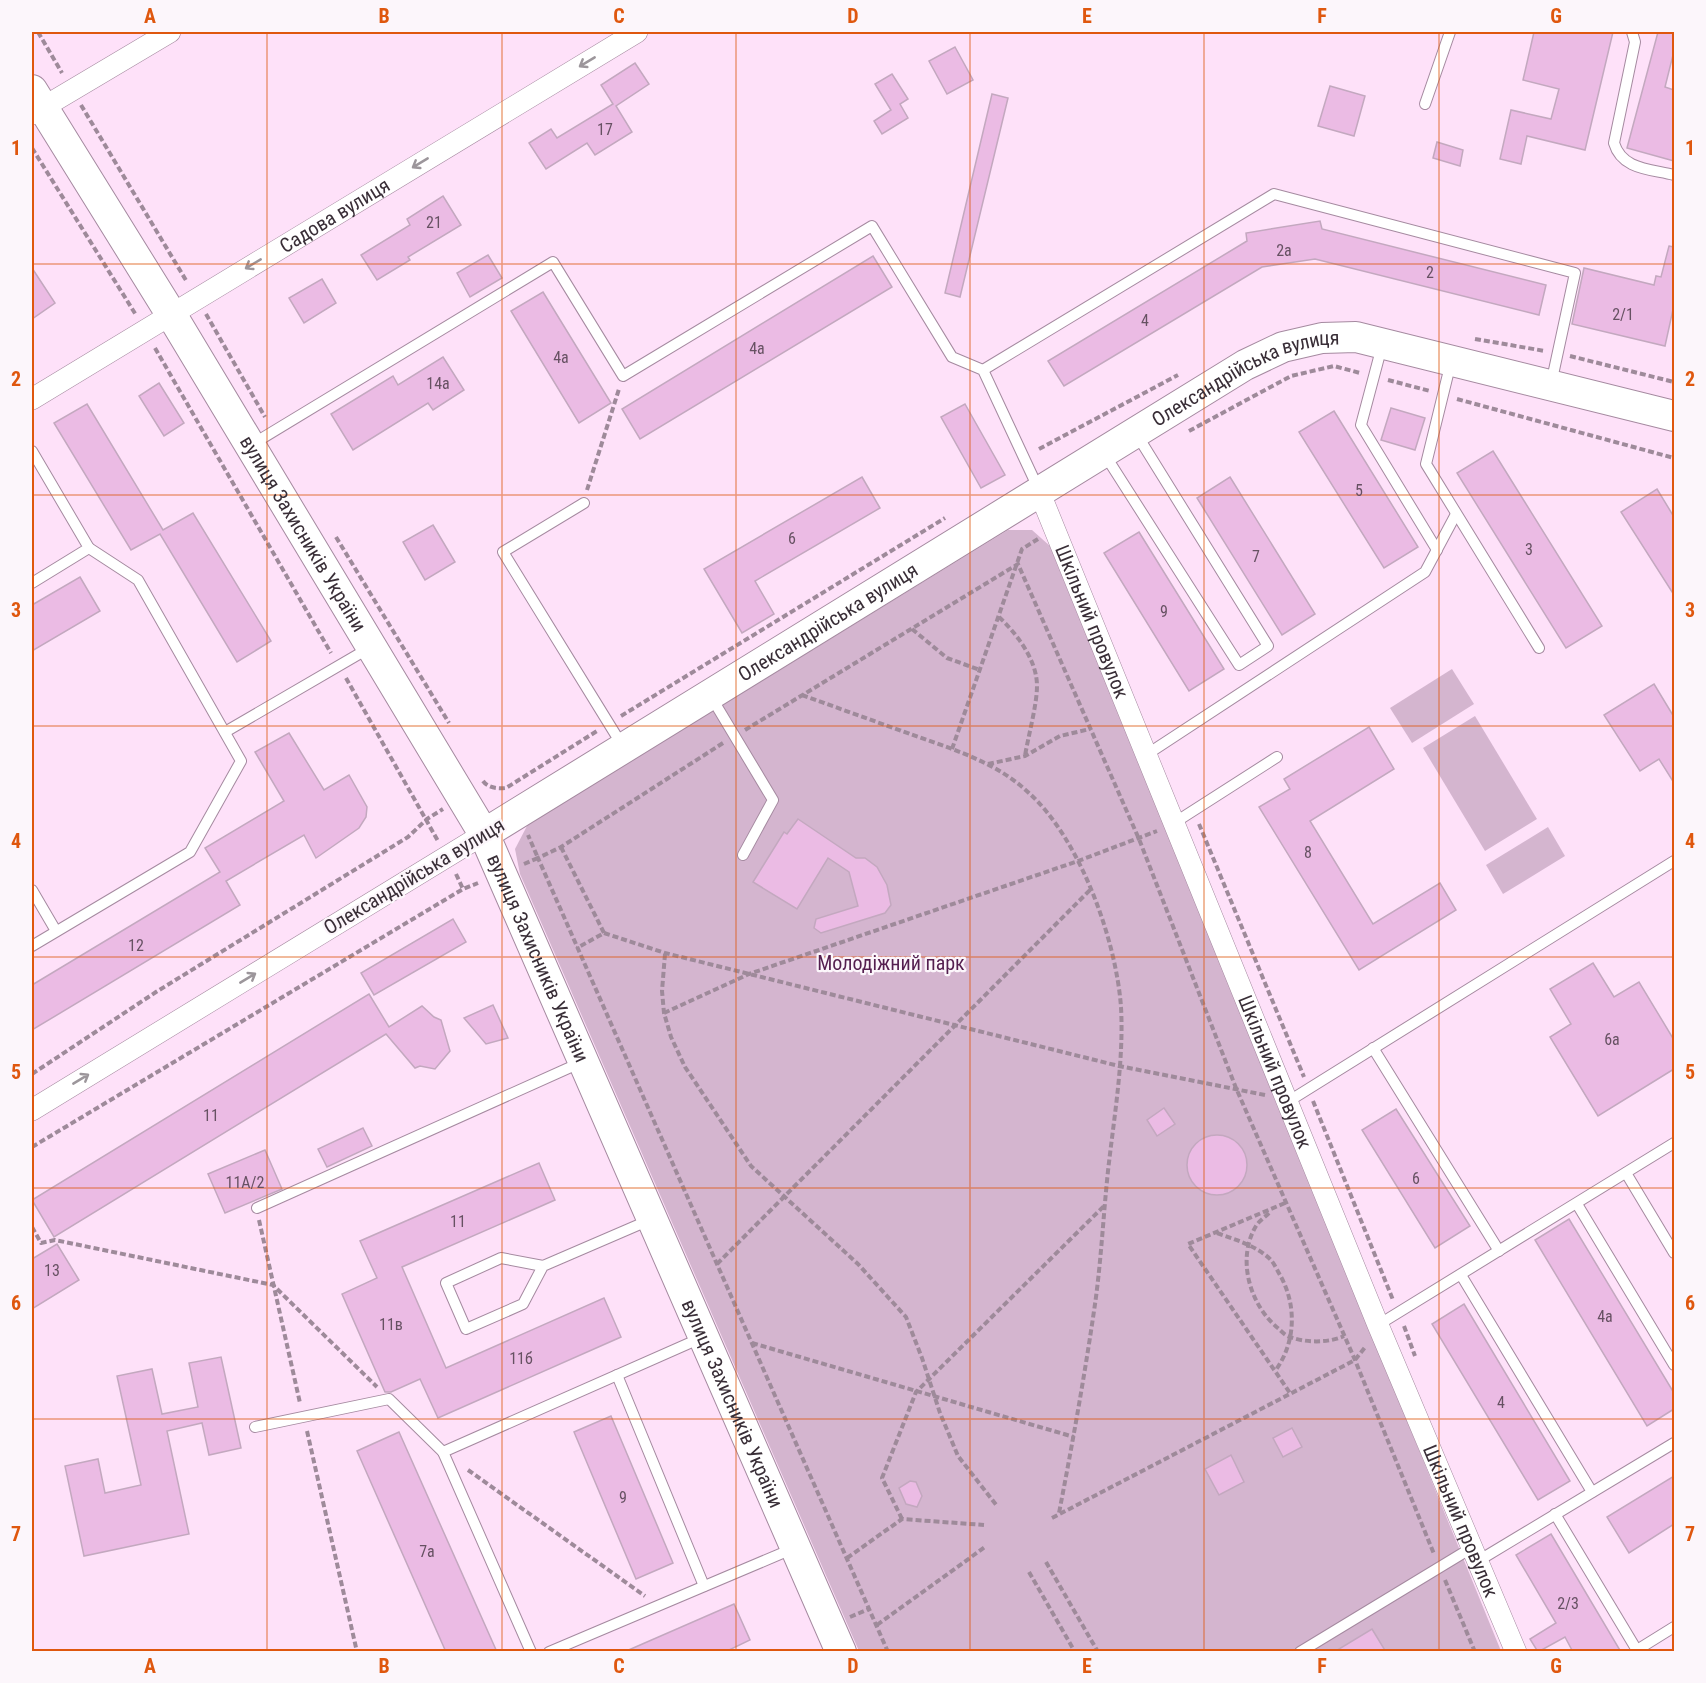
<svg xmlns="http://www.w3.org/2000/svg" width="1706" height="1683" font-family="'Roboto Condensed',sans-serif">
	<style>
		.green { fill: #d4b5cf }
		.building { fill: #ebbbe4; stroke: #c3a8bf; stroke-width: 1.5 }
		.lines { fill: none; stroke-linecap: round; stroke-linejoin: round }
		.service-casing { stroke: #a58aa0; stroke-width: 12 }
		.minor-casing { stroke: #a58aa0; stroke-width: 22 }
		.secondary-casing { stroke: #a58aa0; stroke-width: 32 }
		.path { stroke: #9e8a9a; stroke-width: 4; stroke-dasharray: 6 3; stroke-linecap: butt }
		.service { stroke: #fff; stroke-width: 10 }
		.minor { stroke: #fff; stroke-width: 21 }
		.secondary { stroke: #fff; stroke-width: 30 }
		.oneway { stroke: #9c969b }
		.grid { fill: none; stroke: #df570e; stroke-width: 1.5; stroke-opacity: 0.55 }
		.labels { text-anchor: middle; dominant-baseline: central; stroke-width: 4.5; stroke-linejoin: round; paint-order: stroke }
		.number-label { font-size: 16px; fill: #665162 }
		.street-label { font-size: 20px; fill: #392e37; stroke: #fcf6fb }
		.park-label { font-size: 20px; fill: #541e4f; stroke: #fcf6fb }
		.neatline { fill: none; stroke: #df570e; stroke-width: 2 }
		.grid-label { font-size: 20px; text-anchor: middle; font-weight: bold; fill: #df570e }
	</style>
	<rect width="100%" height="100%" fill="#fee1f9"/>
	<g class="green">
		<polygon points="1008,530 1032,530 1050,546 1501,1651 859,1651 520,874 515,849 528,824"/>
		<polygon points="1452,669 1474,704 1412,743 1390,708"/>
		<polygon points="1475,716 1537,819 1485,851 1423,748"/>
		<polygon points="1548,827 1565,856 1503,894 1486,865"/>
	</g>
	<g class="building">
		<polygon points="1534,32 1613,32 1585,150 1527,136 1521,164 1500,159 1511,110 1551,119 1559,89 1523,80"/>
		<polygon points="1658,32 1674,32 1674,51 1665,87 1674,90 1674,161 1627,148"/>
		<polygon points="955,47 973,80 947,94 929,61"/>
		<polygon points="635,63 649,84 616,106 632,132 595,155 587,143 546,169 529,143 551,129 557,138 613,104 601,85"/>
		<polygon points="892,74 908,99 900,104 908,118 882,134 874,121 891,110 875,84"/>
		<polygon points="1330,86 1365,96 1354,136 1318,126"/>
		<polygon points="992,94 1008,98 960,297 945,293"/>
		<polygon points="1437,142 1463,150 1460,166 1433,158"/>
		<polygon points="443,196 461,225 408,257 410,260 377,280 361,255 410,225 407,219"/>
		<polygon points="1320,221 1322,229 1546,285 1539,315 1315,259 1262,267 1064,386 1048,361 1247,241 1246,233"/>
		<polygon points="1669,246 1674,247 1674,305 1665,346 1572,324 1584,268 1654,285 1656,276 1661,277"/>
		<polygon points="488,255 502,278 470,297 457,273"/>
		<polygon points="873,256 892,287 640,439 622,409"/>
		<polygon points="32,268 55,303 32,319"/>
		<polygon points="322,279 336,303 304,323 289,298"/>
		<polygon points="543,292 611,403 579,423 511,311"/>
		<polygon points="443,357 464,390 433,410 428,403 353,450 331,414 393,376 398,385"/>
		<polygon points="159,383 184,423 164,436 139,396"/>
		<polygon points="87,404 163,530 193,513 271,641 237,662 160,534 131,550 54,423"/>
		<polygon points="965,404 1005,475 981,488 941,417"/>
		<polygon points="1391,408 1425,418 1415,450 1381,440"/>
		<polygon points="1334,411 1418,547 1384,568 1299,432"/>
		<polygon points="1493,451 1602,626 1566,648 1457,473"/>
		<polygon points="862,477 880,508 755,581 774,614 742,633 704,569"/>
		<polygon points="1230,477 1315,614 1282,635 1197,498"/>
		<polygon points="1657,489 1674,517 1674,595 1621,512"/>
		<polygon points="433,525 455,562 425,580 403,542"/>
		<polygon points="1139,532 1224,669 1189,691 1104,553"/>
		<polygon points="80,577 100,611 32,651 32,605"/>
		<polygon points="1654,684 1674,717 1674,783 1659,759 1640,771 1604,715"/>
		<polygon points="1369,727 1394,769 1310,821 1373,924 1440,883 1456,910 1359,970 1259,807 1290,789 1284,779"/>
		<polygon points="289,733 324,790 349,775 367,807 366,817 359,828 316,858 304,835 226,881 240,905 32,1030 32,985 220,872 205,848 284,801 255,752"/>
		<polygon points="798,819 856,858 865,858 877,867 887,885 891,905 885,913 821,933 814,928 816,919 858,906 849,872 828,858 797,909 753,882 784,832 787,834"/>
		<polygon points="453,919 466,942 374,995 361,973"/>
		<polygon points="1593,963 1614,997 1639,982 1674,1040 1674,1069 1598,1116 1550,1037 1571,1024 1550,989"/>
		<polygon points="369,994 389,1027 422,1006 434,1017 441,1020 450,1051 435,1069 420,1066 415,1068 386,1034 54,1237 32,1200"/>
		<polygon points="493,1005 508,1038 486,1044 464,1018"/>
		<polygon points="1164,1108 1175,1124 1157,1136 1147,1120"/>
		<polygon points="1396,1109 1470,1226 1435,1248 1362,1130"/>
		<polygon points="363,1128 372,1146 327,1167 318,1149"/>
		<circle cx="1217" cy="1165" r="30"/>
		<polygon points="265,1150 282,1189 225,1213 208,1174"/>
		<polygon points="539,1163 555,1200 402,1267 446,1368 604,1298 621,1337 438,1418 420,1379 391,1392 385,1392 342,1294 377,1278 360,1241"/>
		<polygon points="1569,1219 1674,1393 1674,1409 1647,1426 1535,1240"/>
		<polygon points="57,1244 79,1280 32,1309 32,1259"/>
		<polygon points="1464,1304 1570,1481 1538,1500 1432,1324"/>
		<polygon points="221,1357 241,1448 209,1455 202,1423 167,1431 189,1534 84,1556 65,1466 98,1459 105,1493 141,1485 117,1376 152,1369 162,1414 198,1407 189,1363"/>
		<polygon points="611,1416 673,1563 636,1579 574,1432"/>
		<polygon points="1292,1428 1302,1447 1283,1457 1273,1438"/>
		<polygon points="399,1432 497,1652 446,1652 357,1451"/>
		<polygon points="1231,1455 1244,1482 1219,1495 1205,1469"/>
		<polygon points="1674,1476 1674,1524 1629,1553 1607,1517"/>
		<polygon points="910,1481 916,1482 922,1496 917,1507 906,1504 899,1488"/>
		<polygon points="1551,1534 1621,1652 1573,1652 1565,1637 1538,1652 1530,1639 1556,1623 1516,1555"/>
		<polygon points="734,1604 750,1640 725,1652 624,1652"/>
		<polygon points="1372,1629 1386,1652 1334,1652"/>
	</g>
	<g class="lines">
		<g class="service-casing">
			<g id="service">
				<path d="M1632,32L1635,42L1614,143C1622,170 1651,169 1674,175"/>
				<polyline points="1425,104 1450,32"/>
				<polyline points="1382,346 1361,425 1437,550"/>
				<polyline points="1451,362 1426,464 1539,648"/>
				<polyline points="983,370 1274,194 1575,273 1551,384"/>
				<polyline points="251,445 553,262 623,376 872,226 952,357 983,370 1039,490"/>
				<polyline points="32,451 89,548 32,583"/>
				<polyline points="1105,455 1239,665 1268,646 1137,435"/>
				<polyline points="584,503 503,552 622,745"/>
				<polyline points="710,695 773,800 743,855"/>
				<polyline points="225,732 371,647"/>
				<polyline points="1146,755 1425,572 1456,514"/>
				<polyline points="1174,823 1277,757"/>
				<polyline points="32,890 56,931"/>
				<polyline points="32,946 190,852 241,761 138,580 89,548"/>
				<polyline points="1373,1048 1499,1251"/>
				<polyline points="1289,1101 1674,861"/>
				<polyline points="1626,1173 1674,1253"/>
				<polyline points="1577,1204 1674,1365"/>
				<polyline points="257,1208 582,1062"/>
				<polyline points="543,1266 523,1304 466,1329 446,1283 501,1258 543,1266 652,1219"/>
				<polyline points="1461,1275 1592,1492"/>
				<polyline points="1378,1325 1674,1143"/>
				<polyline points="617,1375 704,1586"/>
				<polyline points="255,1427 389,1399 443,1452 701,1338"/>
				<polyline points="443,1452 531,1652"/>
				<polyline points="1555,1514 1638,1652"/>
				<polyline points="1478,1561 1674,1443"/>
				<polyline points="1637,1650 1674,1627"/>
				<polyline points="549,1652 792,1549"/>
				<polyline points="1300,1652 1473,1547"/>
			</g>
		</g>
		<g class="minor-casing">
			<g id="minor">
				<polyline points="32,114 170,32"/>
				<path id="s1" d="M32,399L637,32"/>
				<path id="s2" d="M1039,491L1378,1325L1516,1652"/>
				<polyline points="32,1110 484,834"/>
			</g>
		</g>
		<g class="secondary-casing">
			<g id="secondary">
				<path id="s3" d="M32,90L171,314L484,834L841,1652"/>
				<path id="s4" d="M484,834L1245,365L1283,347L1322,338L1356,337L1674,416"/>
			</g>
		</g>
		<g class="path">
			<polyline points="38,32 62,73"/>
			<polyline points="81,105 187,282"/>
			<polyline points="32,148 136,315"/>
			<polyline points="206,314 265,417"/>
			<polyline points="1475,339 1545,351"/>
			<polyline points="155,348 331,653"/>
			<polyline points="1570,356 1674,382"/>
			<polyline points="1388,380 1430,391"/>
			<polyline points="1457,399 1674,458"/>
			<polyline points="1189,431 1291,376 1334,366 1360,373"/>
			<polyline points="1039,449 1178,375"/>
			<polyline points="587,490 619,389"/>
			<polyline points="336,537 449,723"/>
			<path d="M999,617C1017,634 1037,660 1037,686C1037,705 1028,737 1025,756"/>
			<polyline points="912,629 947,658 980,670"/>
			<polyline points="346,678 438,841"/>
			<path d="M802,695C838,708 874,721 910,734C952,749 997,762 1030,794C1080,840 1116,939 1121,1007C1124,1061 1114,1117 1108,1171C1103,1218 1101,1265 1094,1311C1084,1379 1072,1446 1059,1513"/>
			<polyline points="621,716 945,518"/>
			<polyline points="745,730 1018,564 1139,839 1236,1088 1355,1360 1434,1554"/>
			<polyline points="723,743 561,847 538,858 888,1652"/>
			<polyline points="952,749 1022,549 1038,539"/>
			<polyline points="988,764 1025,756 1060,736 1090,729"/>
			<path d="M483,781C488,788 498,789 506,788L597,731"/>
			<polyline points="1199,824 1304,1077"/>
			<polyline points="561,847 604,933 577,948"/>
			<polyline points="524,864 538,858 528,835"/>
			<polyline points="456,874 463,889"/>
			<polyline points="604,933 665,953 1119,1066 1265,1095"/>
			<polyline points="665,954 662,991 664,1013 671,1037 685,1067 751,1166 858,1264 906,1317 922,1358 940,1413 958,1456 997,1506"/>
			<polyline points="664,1013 749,974 1078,861 1157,831"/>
			<polyline points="32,1074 156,992 408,837 427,819 443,809"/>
			<polyline points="1313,1101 1393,1300"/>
			<polyline points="32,1147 463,889 478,883"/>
			<polyline points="1285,1203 1188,1244 1290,1393"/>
			<path d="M1269,1213C1265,1217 1259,1221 1256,1226C1236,1259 1250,1306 1279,1329C1282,1332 1286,1336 1290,1337C1306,1343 1329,1343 1344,1336"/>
			<polyline points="259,1220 300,1403"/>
			<polyline points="32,1227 41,1243 55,1240 273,1285 377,1387"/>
			<path d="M1217,1233C1236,1240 1255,1245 1270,1259C1274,1263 1277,1270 1280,1275C1297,1305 1296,1343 1275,1371"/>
			<polyline points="717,1264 1090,890"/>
			<polyline points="1404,1326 1415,1356"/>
			<polyline points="752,1343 1074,1437"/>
			<polyline points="307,1431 357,1652"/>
			<polyline points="468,1470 645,1596"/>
			<polyline points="1052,1518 1355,1360 1366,1346"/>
			<polyline points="902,1519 882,1478 916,1392 1104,1206"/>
			<polyline points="847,1558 902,1519 984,1525"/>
			<polyline points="1046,1562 1098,1652"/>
			<polyline points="1029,1572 1075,1652"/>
			<polyline points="1445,1580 1475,1652"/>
			<polyline points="850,1617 869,1609"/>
			<polyline points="877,1625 985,1547"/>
		</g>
		<use href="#service" class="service"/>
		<use href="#minor" class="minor"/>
		<use href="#secondary" class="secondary"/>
	</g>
	<defs><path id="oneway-shaft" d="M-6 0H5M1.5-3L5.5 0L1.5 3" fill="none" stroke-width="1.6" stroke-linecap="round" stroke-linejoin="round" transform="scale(1.5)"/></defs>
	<g class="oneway">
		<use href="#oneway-shaft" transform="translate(587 62) rotate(149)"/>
		<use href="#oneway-shaft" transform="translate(420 163) rotate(149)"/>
		<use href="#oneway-shaft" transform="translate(253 264) rotate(149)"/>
		<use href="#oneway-shaft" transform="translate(248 978) rotate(-31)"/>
		<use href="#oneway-shaft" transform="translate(81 1079) rotate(-31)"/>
	</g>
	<path class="grid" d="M267,32V1652M502,32V1652M736,32V1652M970,32V1652M1204,32V1652M1439,32V1652M32,264H1674M32,495H1674M32,726H1674M32,957H1674M32,1188H1674M32,1419H1674"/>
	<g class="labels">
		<g class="number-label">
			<text x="605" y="129">17</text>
			<text x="434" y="222">21</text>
			<text x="1284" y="250">2а</text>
			<text x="1430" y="272">2</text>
			<text x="1623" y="314">2/1</text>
			<text x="1145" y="320">4</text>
			<text x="757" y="348">4а</text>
			<text x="561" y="357">4а</text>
			<text x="438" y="383">14а</text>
			<text x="1359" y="490">5</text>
			<text x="792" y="538">6</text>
			<text x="1529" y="549">3</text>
			<text x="1256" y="556">7</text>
			<text x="1164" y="611">9</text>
			<text x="1308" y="852">8</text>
			<text x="136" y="945">12</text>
			<text x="1612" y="1039">6а</text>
			<text x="211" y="1115">11</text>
			<text x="1416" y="1178">6</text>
			<text x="245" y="1182">11А/2</text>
			<text x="458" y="1221">11</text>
			<text x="52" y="1270">13</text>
			<text x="1605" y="1316">4а</text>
			<text x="391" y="1324">11в</text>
			<text x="521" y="1358">11б</text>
			<text x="1501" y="1402">4</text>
			<text x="623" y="1497">9</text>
			<text x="427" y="1551">7а</text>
			<text x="1568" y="1603">2/3</text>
		</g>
		<g class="street-label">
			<text stroke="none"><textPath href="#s1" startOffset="354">Садова вулиця</textPath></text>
			<text stroke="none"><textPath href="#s4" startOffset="890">Олександрійська вулиця</textPath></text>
			<text stroke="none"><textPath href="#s3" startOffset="520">вулиця Захисників України</textPath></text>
			<text stroke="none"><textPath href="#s4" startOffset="404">Олександрійська вулиця</textPath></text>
			<text stroke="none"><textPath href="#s2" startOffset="141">Шкільний провулок</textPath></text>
			<text transform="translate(414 876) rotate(-31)">Олександрійська вулиця</text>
			<text stroke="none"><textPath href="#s3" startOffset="1006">вулиця Захисників України</textPath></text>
			<text stroke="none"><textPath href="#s2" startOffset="627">Шкільний провулок</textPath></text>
			<text stroke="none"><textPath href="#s3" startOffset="1492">вулиця Захисників України</textPath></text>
			<text stroke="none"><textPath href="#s2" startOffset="1113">Шкільний провулок</textPath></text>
		</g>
		<g class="park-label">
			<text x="891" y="963">Молодіжний парк</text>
		</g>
	</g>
	<rect width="1706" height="1683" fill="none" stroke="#fcf6fb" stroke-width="66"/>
	<rect x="33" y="33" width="1640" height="1617" class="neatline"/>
	<g class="grid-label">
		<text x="150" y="23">A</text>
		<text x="384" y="23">B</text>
		<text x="619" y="23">C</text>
		<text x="853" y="23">D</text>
		<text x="1087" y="23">E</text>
		<text x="1322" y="23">F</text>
		<text x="1556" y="23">G</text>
		<text x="16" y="155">1</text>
		<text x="1690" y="155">1</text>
		<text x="16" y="386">2</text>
		<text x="1690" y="386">2</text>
		<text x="16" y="617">3</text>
		<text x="1690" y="617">3</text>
		<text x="16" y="848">4</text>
		<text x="1690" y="848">4</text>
		<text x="16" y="1079">5</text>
		<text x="1690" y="1079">5</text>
		<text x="16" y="1310">6</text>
		<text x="1690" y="1310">6</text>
		<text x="16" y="1541">7</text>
		<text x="1690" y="1541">7</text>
		<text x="150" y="1673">A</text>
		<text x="384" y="1673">B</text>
		<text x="619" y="1673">C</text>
		<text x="853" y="1673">D</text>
		<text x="1087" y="1673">E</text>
		<text x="1322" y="1673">F</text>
		<text x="1556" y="1673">G</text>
	</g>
</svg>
